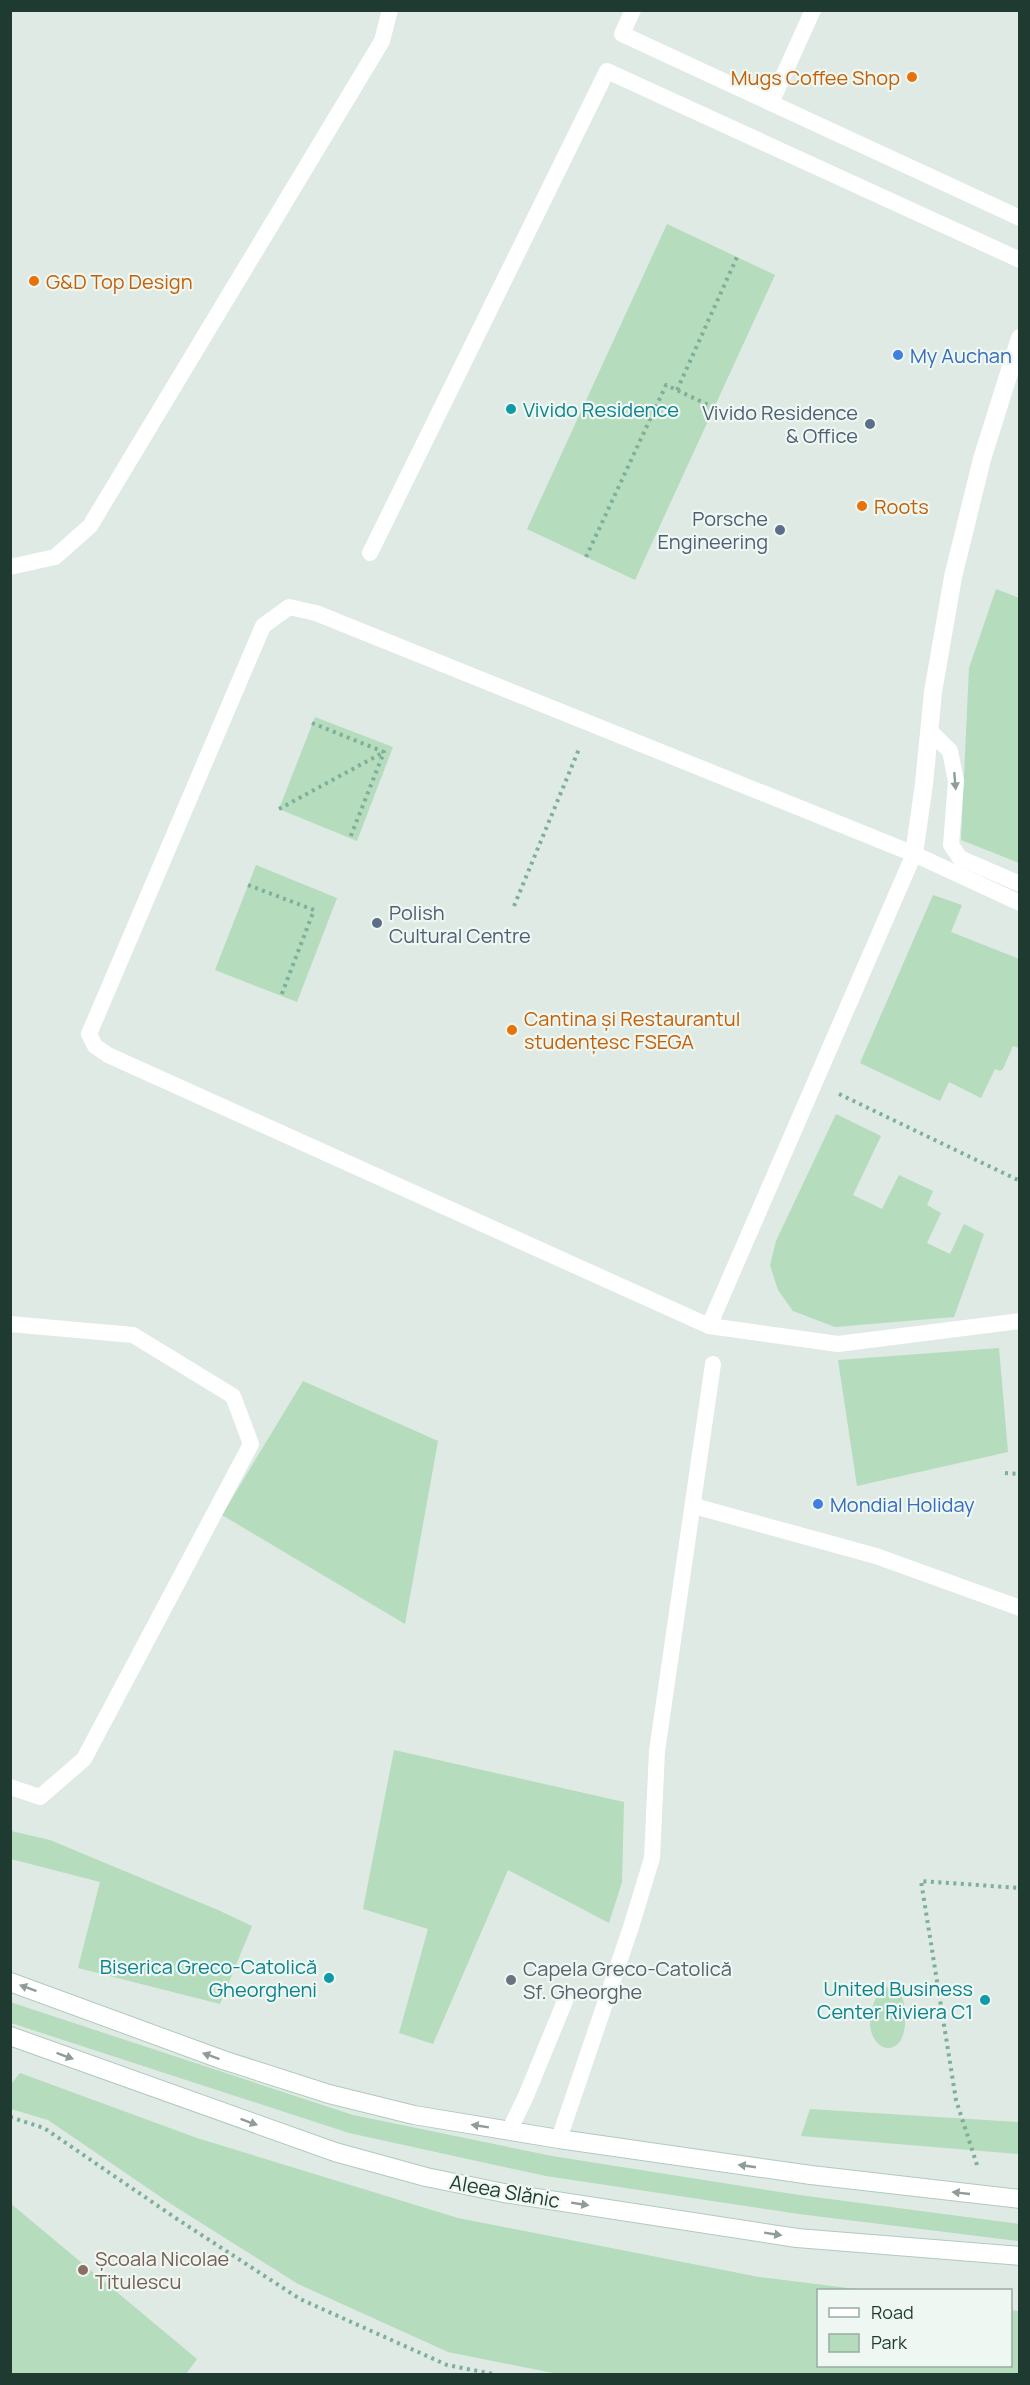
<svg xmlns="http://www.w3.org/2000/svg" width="1030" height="2385" font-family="Manrope,sans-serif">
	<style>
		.green { fill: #b5dcbc }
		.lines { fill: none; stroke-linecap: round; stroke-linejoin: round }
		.secondary-casing { stroke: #b1cabe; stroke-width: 20 }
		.path { stroke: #7daf9a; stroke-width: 4; stroke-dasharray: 3 4.5; stroke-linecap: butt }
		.service { stroke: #fff; stroke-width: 16 }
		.minor { stroke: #fff; stroke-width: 18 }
		.secondary { stroke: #fff; stroke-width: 18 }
		.oneway { fill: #8f9c98 }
		.food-dot { fill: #e8710a; stroke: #eef7f1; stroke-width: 2 }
		.shop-dot { fill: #3f7fe0; stroke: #eef7f1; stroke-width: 2 }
		.culture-dot { fill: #0f9aa8; stroke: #eef7f1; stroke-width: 2 }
		.service-dot { fill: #5c6f8a; stroke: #eef7f1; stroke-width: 2 }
		.worship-dot { fill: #6b7280; stroke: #eef7f1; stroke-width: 2 }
		.education-dot { fill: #8d6e63; stroke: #eef7f1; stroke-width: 2 }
		.labels { text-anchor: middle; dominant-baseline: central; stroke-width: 4.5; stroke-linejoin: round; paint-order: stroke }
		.food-label { font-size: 20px; fill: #c56008; stroke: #eef7f1; text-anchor: start }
		.shop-label { font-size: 20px; fill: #366cbe; stroke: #eef7f1; text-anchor: start }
		.culture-label { font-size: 20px; fill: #0d838f; stroke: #eef7f1; text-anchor: end }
		.service-label { font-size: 20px; fill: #4e5e75; stroke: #eef7f1; text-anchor: end }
		.worship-label { font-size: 20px; fill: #5b616d; stroke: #eef7f1; text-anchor: start }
		.street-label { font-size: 20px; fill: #1f3a30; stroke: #eef7f1 }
		.education-label { font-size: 20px; fill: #785e54; stroke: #eef7f1; text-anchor: start }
	</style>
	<rect width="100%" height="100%" fill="#deeae3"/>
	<g class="green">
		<polygon points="667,224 775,275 635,580 527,529"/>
		<polygon points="996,589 1019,598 1019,863 961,840 969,668"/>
		<polygon points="315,717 393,747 357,841 279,809"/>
		<polygon points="256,865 337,898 297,1002 215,970"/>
		<polygon points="933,895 962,905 951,932 1019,959 1019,1048 1013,1046 1003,1069 1000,1071 995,1069 981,1098 949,1082 940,1101 860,1063"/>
		<polygon points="836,1114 881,1136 853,1195 882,1209 899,1175 933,1191 927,1205 941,1213 927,1243 950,1254 964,1224 984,1234 954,1317 835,1327 793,1311 778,1290 770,1265 776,1241"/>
		<polygon points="999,1348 1008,1452 857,1486 838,1360"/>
		<polygon points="303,1381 438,1441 405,1624 222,1515"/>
		<polygon points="394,1750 624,1802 622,1882 609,1923 508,1870 433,2044 399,2033 428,1929 363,1909"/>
		<polygon points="11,1831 50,1840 218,1910 252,1926 220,2004 78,1968 100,1882 11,1859"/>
		<path d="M891,1986C902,1993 905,2001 905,2014C909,2075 845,2046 881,1989Z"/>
		<polygon points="10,2002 353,2115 552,2156 799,2195 1019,2224 1019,2241 799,2214 546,2176 349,2133 11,2023"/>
		<polygon points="20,2073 197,2138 458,2218 759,2277 864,2290 818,2290 818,2366 1010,2366 1011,2310 1019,2311 1019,2374 558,2374 448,2352 298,2284 171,2204 48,2120 11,2109 11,2084"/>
		<polygon points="810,2109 1019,2122 1019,2154 801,2136"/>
		<polygon points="10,2203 197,2359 186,2374 11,2374"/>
	</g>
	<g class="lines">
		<g class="secondary-casing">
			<g id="secondary">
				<polyline points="10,1982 223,2060 329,2094 414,2115 559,2139 811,2175 1020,2199"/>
				<polyline points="10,2036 335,2152 426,2177 504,2193 797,2238 1020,2256"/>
			</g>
		</g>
		<g class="path">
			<polyline points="677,390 737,257"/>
			<polyline points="586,557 666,385 734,417"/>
			<polyline points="312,723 384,752 350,838"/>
			<polyline points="279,809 384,752"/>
			<polyline points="248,885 314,910 281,996"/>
			<polyline points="514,906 579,749"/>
			<polyline points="839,1094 1020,1181"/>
			<polyline points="1005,1473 1020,1474"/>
			<polyline points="10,2117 44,2128 177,2219 300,2299 447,2365 493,2374"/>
			<polyline points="977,2165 956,2100 921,1881 1020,1888"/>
		</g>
		<g class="service">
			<polyline points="633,10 622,34 771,103"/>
			<polyline points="813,10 771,103 1020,218"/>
			<polyline points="370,553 607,71 1020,260"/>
			<polyline points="10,567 55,557 90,526 382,41 390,10"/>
			<polyline points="930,731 950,751 956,781 951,845 960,858 1020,884"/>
			<polyline points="1020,903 914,854 316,613 289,607 263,626 89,1034 95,1046 108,1055 709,1326 838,1344 1020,1321"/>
			<polyline points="10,1324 133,1335 233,1396 251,1444 84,1759 40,1797 10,1787"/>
			<polyline points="709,1326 914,854"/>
			<polyline points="694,1506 876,1556 1020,1608"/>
			<polyline points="509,2131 526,2096 565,2001"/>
			<polyline points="559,2139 631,1927 652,1858 657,1751 713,1364"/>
		</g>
		<polyline class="minor" points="914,854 924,784 933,692 953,577 982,459 1020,338"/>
		<use href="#secondary" class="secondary"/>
	</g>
	<defs><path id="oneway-solid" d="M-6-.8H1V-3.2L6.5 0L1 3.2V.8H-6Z" transform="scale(1.5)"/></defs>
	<g class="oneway">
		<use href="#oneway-solid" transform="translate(955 781) rotate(85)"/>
		<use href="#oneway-solid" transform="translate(28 1988) rotate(-160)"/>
		<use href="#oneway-solid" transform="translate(65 2056) rotate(20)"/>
		<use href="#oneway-solid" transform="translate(211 2056) rotate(-160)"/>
		<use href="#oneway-solid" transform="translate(249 2122) rotate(20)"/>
		<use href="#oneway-solid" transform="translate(480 2126) rotate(-171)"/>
		<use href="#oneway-solid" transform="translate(747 2166) rotate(-172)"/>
		<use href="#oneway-solid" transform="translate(961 2193) rotate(-174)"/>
		<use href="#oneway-solid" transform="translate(580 2204) rotate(9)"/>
		<use href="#oneway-solid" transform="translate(773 2234) rotate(9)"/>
	</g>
	<g class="food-dot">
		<circle cx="912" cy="77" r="6"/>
		<circle cx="34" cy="281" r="6"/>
		<circle cx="862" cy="506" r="6"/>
		<circle cx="512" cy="1030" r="6"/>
	</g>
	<g class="shop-dot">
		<circle cx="898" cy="355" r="6"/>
		<circle cx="818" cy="1504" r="6"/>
	</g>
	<g class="culture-dot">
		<circle cx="511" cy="409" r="6"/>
		<circle cx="329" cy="1978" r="6"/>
		<circle cx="985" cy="2000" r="6"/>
	</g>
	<g class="service-dot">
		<circle cx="870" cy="424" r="6"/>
		<circle cx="780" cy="530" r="6"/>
		<circle cx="377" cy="923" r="6"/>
	</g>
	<circle class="worship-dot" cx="511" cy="1980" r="6"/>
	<circle class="education-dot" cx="83" cy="2270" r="6"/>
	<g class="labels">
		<g class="food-label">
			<text x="900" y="77" text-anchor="end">Mugs Coffee Shop</text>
			<text x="46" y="281">G&amp;D Top Design</text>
			<text x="874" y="506">Roots</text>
			<text x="524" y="1018">Cantina și Restaurantul<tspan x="524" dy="23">studențesc FSEGA</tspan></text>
		</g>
		<g class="shop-label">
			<text x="910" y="355">My Auchan</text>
			<text x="830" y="1504">Mondial Holiday</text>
		</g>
		<g class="culture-label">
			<text x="523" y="409" text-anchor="start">Vivido Residence</text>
			<text x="317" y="1966">Biserica Greco-Catolică<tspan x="317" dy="23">Gheorgheni</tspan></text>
			<text x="973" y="1988">United Business<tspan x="973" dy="23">Center Riviera C1</tspan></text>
		</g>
		<g class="service-label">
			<text x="858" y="412">Vivido Residence<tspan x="858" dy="23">&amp; Office</tspan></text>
			<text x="768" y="518">Porsche<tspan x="768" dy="23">Engineering</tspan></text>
			<text x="389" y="912" text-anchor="start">Polish<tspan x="389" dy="23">Cultural Centre</tspan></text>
		</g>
		<g class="worship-label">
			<text x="523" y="1968">Capela Greco-Catolică<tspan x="523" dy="23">Sf. Gheorghe</tspan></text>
		</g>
		<g class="street-label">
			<text transform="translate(505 2191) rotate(10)">Aleea Slănic</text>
		</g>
		<g class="education-label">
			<text x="95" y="2258">Școala Nicolae<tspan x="95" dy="23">Titulescu</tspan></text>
		</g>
	</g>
	<rect width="1030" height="2385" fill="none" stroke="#1f3a30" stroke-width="24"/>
	<rect x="817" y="2289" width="195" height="78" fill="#eef7f1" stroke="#9baba4" stroke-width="1.5"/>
	<rect x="829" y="2308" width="30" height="9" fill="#ffffff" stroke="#9baba4" stroke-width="1.5"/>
	<text x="871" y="2319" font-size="18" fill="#1f3a30">Road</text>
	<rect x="829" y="2334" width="30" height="18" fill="#b5dcbc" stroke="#9baba4" stroke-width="1.5"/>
	<text x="871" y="2349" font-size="18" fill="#1f3a30">Park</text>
</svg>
